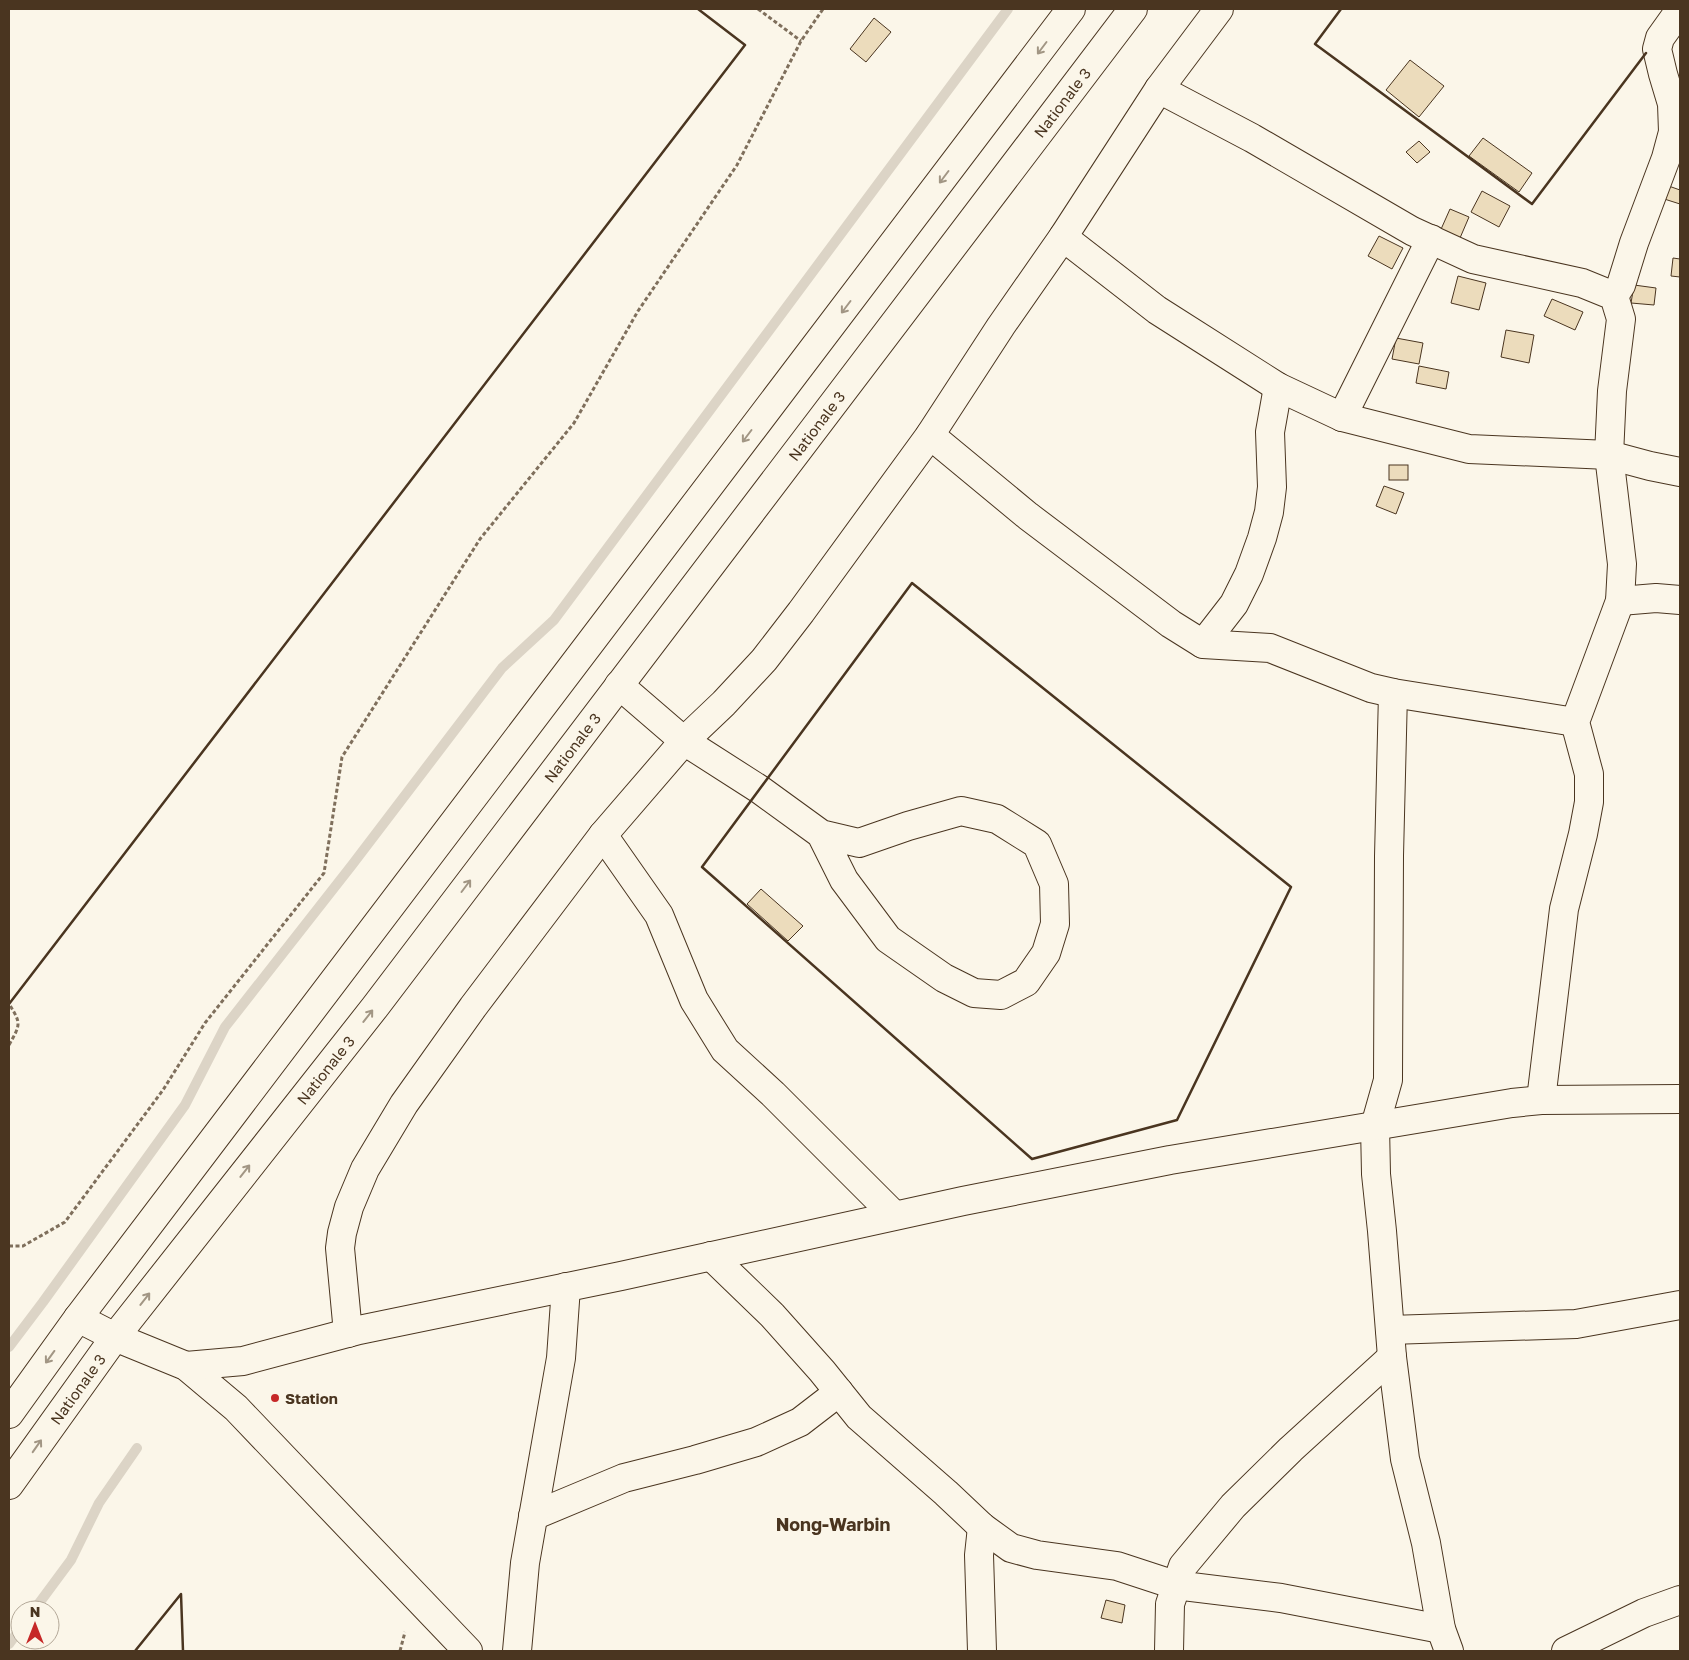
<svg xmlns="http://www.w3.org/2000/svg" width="1689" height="1660" font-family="'Golos Text',sans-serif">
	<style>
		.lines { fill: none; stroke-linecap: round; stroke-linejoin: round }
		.stream { stroke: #dcd4c6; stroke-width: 10 }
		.building { fill: #ecdcbc; stroke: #4a3520 }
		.minor-casing { stroke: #4a3520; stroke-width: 30 }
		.major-casing { stroke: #4a3520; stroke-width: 30 }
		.path { stroke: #7f6f5c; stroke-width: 3; stroke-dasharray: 4 2.5; stroke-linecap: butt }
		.minor { stroke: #fbf6e9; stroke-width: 28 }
		.major { stroke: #fbf6e9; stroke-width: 28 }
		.wall { stroke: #4a3520; stroke-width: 2.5 }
		.oneway { stroke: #a29684 }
		.poi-dot { fill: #c62828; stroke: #fbf6e9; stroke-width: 2 }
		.labels { text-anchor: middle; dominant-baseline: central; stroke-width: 4; stroke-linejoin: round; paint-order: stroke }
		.street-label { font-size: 15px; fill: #4a3520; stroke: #fbf6e9 }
		.poi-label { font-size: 15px; font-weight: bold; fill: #4a3520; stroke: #fbf6e9; text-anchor: start }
		.quarter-label { font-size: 18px; font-weight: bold; fill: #4a3520; stroke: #fbf6e9 }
	</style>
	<rect width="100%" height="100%" fill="#fbf6e9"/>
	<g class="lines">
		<g class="stream">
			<polyline points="9,1347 43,1302 185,1105 225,1027 352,865 502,668 554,620 1008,9"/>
			<polyline points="34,1610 71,1560 99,1503 137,1448"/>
			<polyline points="9,1644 20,1629"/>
		</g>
	</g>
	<g class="building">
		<polygon points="874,18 891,32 866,62 850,49"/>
		<polygon points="1410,60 1444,86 1419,117 1386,90"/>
		<polygon points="1483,138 1532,173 1519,192 1469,156"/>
		<polygon points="1419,141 1430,152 1417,163 1406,152"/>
		<polygon points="1663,184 1680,190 1680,204 1658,197"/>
		<polygon points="1482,191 1510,206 1499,227 1471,212"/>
		<polygon points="1450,209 1469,217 1457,245 1438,236"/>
		<polygon points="1379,236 1403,248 1392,269 1368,256"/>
		<polygon points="1673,258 1680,259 1680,277 1671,276"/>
		<polygon points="1458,276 1486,283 1479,310 1451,303"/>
		<polygon points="1634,285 1656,288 1654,305 1631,303"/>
		<polygon points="1552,299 1583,312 1575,330 1544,316"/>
		<polygon points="1506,330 1534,335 1529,363 1501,357"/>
		<polygon points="1396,338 1423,343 1419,364 1392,359"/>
		<polygon points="1419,366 1449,372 1446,389 1416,383"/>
		<rect x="1389" y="465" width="19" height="15"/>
		<polygon points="1384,486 1404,493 1396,514 1376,506"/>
		<polygon points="761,889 803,926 788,941 747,904"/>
		<polygon points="1106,1600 1125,1605 1122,1623 1101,1618"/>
	</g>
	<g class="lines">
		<g class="minor-casing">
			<g id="minor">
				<polyline points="1159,89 1252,138 1412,231 1473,259 1582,283 1614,296 1621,319 1612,391 1609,455 1622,564 1620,601 1575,722 1589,774 1589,802 1583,834 1564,909 1541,1100"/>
				<polyline points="1063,237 1157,310 1278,387 1342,417 1469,449 1609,455 1650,466 1680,472"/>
				<polyline points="1614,296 1621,285 1634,243 1666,158 1673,132 1672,104 1663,74 1657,49 1660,38 1680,10"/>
				<polyline points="1342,417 1431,239"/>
				<polyline points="930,435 1028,516 1171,624 1203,644 1270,648 1371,688 1393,693 1575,722"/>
				<polyline points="1620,601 1656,598 1680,600"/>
				<polyline points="1203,644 1234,604 1249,574 1262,538 1269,512 1272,487 1270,432 1278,387"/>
				<polyline points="619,685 684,741 759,789 821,834 859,843 908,826 961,811 997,819 1037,844 1054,884 1055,924 1046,953 1026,982 1001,995 974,993 944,978 888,939 844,880 821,834"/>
				<polyline points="1393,693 1389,856 1388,1080 1375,1126 1376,1174 1382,1231 1392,1357 1405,1459 1426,1543 1441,1629 1449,1651"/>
				<polyline points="603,835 659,915 694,1000 725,1050 773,1094 894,1215"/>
				<polyline points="711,1256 772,1315 822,1371 859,1417 946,1493 982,1527 1011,1548 1037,1555 1117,1566 1175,1585 1281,1598 1441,1629"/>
				<polyline points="78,1318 115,1337 186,1366 236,1408 468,1651"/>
				<polyline points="1390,1330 1576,1324 1680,1305"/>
				<polyline points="348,1333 340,1248 342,1233 349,1207 365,1169 404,1104 473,1007 603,835 684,741 724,703 764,660 801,612 930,435 1001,326 1063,237 1159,89 1219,9"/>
				<polyline points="186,1366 243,1361 359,1330 621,1276 963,1201 1170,1160 1512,1103 1541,1100 1680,1099"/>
				<polyline points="533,1516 624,1478 695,1460 756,1442 800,1422 839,1392"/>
				<polyline points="982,1527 979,1555 982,1651"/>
				<polyline points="517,1651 525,1563 561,1358 566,1287"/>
				<polyline points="1169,1651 1170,1604 1183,1566 1233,1506 1291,1449 1392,1357"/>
				<polyline points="1566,1651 1644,1613 1680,1600"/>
			</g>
		</g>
		<g class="major-casing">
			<g id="major">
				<polyline points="9,1414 78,1318 1071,9"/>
				<path id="s1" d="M9,1485L115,1337L375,1007L1133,9"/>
			</g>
		</g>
		<g class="path">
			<polyline points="758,9 801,41"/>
			<path d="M9,1045C20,1025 22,1024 9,1004"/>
			<polyline points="9,1246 23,1246 65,1222 163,1090 205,1023 324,873 342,757 480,539 574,423 638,311 737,165 801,41 823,9"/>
			<polyline points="400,1651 405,1632"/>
		</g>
		<use href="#minor" class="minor"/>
		<use href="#major" class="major"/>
		<g class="wall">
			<polyline points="1341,9 1315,44 1532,204 1646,53"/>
			<polygon points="912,583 1291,887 1177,1120 1032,1159 702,867"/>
			<polyline points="9,1004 745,45 698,9"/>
			<polyline points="135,1651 181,1594 183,1651"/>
		</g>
	</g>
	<defs><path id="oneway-shaft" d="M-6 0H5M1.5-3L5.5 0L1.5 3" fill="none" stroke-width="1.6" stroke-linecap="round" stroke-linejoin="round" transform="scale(1.25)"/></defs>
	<g class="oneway">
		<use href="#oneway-shaft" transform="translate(1042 48) rotate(127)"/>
		<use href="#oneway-shaft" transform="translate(944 177) rotate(127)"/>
		<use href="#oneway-shaft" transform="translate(846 307) rotate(127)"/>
		<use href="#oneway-shaft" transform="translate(747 436) rotate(127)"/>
		<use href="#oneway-shaft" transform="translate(466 886) rotate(-53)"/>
		<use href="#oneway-shaft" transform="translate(368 1016) rotate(-52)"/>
		<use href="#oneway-shaft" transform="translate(245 1171) rotate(-52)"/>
		<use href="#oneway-shaft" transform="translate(145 1299) rotate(-52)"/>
		<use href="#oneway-shaft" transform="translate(50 1357) rotate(126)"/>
		<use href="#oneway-shaft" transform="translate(37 1446) rotate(-55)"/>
	</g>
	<circle class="poi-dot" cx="275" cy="1398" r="5"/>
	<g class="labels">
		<g class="street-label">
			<text stroke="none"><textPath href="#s1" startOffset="1738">Nationale 3</textPath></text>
			<text stroke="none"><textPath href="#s1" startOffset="1332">Nationale 3</textPath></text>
			<text stroke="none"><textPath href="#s1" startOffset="928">Nationale 3</textPath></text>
			<text stroke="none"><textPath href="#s1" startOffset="522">Nationale 3</textPath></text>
			<text stroke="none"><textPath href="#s1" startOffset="118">Nationale 3</textPath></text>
		</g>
		<g class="poi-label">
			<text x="285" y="1398">Station</text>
		</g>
		<g class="quarter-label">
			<text x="833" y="1524">Nong-Warbin</text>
		</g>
	</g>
	<rect width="1689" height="1660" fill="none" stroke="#4a3520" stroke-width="20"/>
	<g transform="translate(35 1625)"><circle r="24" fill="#fbf6e9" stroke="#b4a999"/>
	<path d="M0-4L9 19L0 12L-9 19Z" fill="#c62828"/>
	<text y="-8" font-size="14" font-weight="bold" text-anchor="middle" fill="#4a3520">N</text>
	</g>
</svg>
